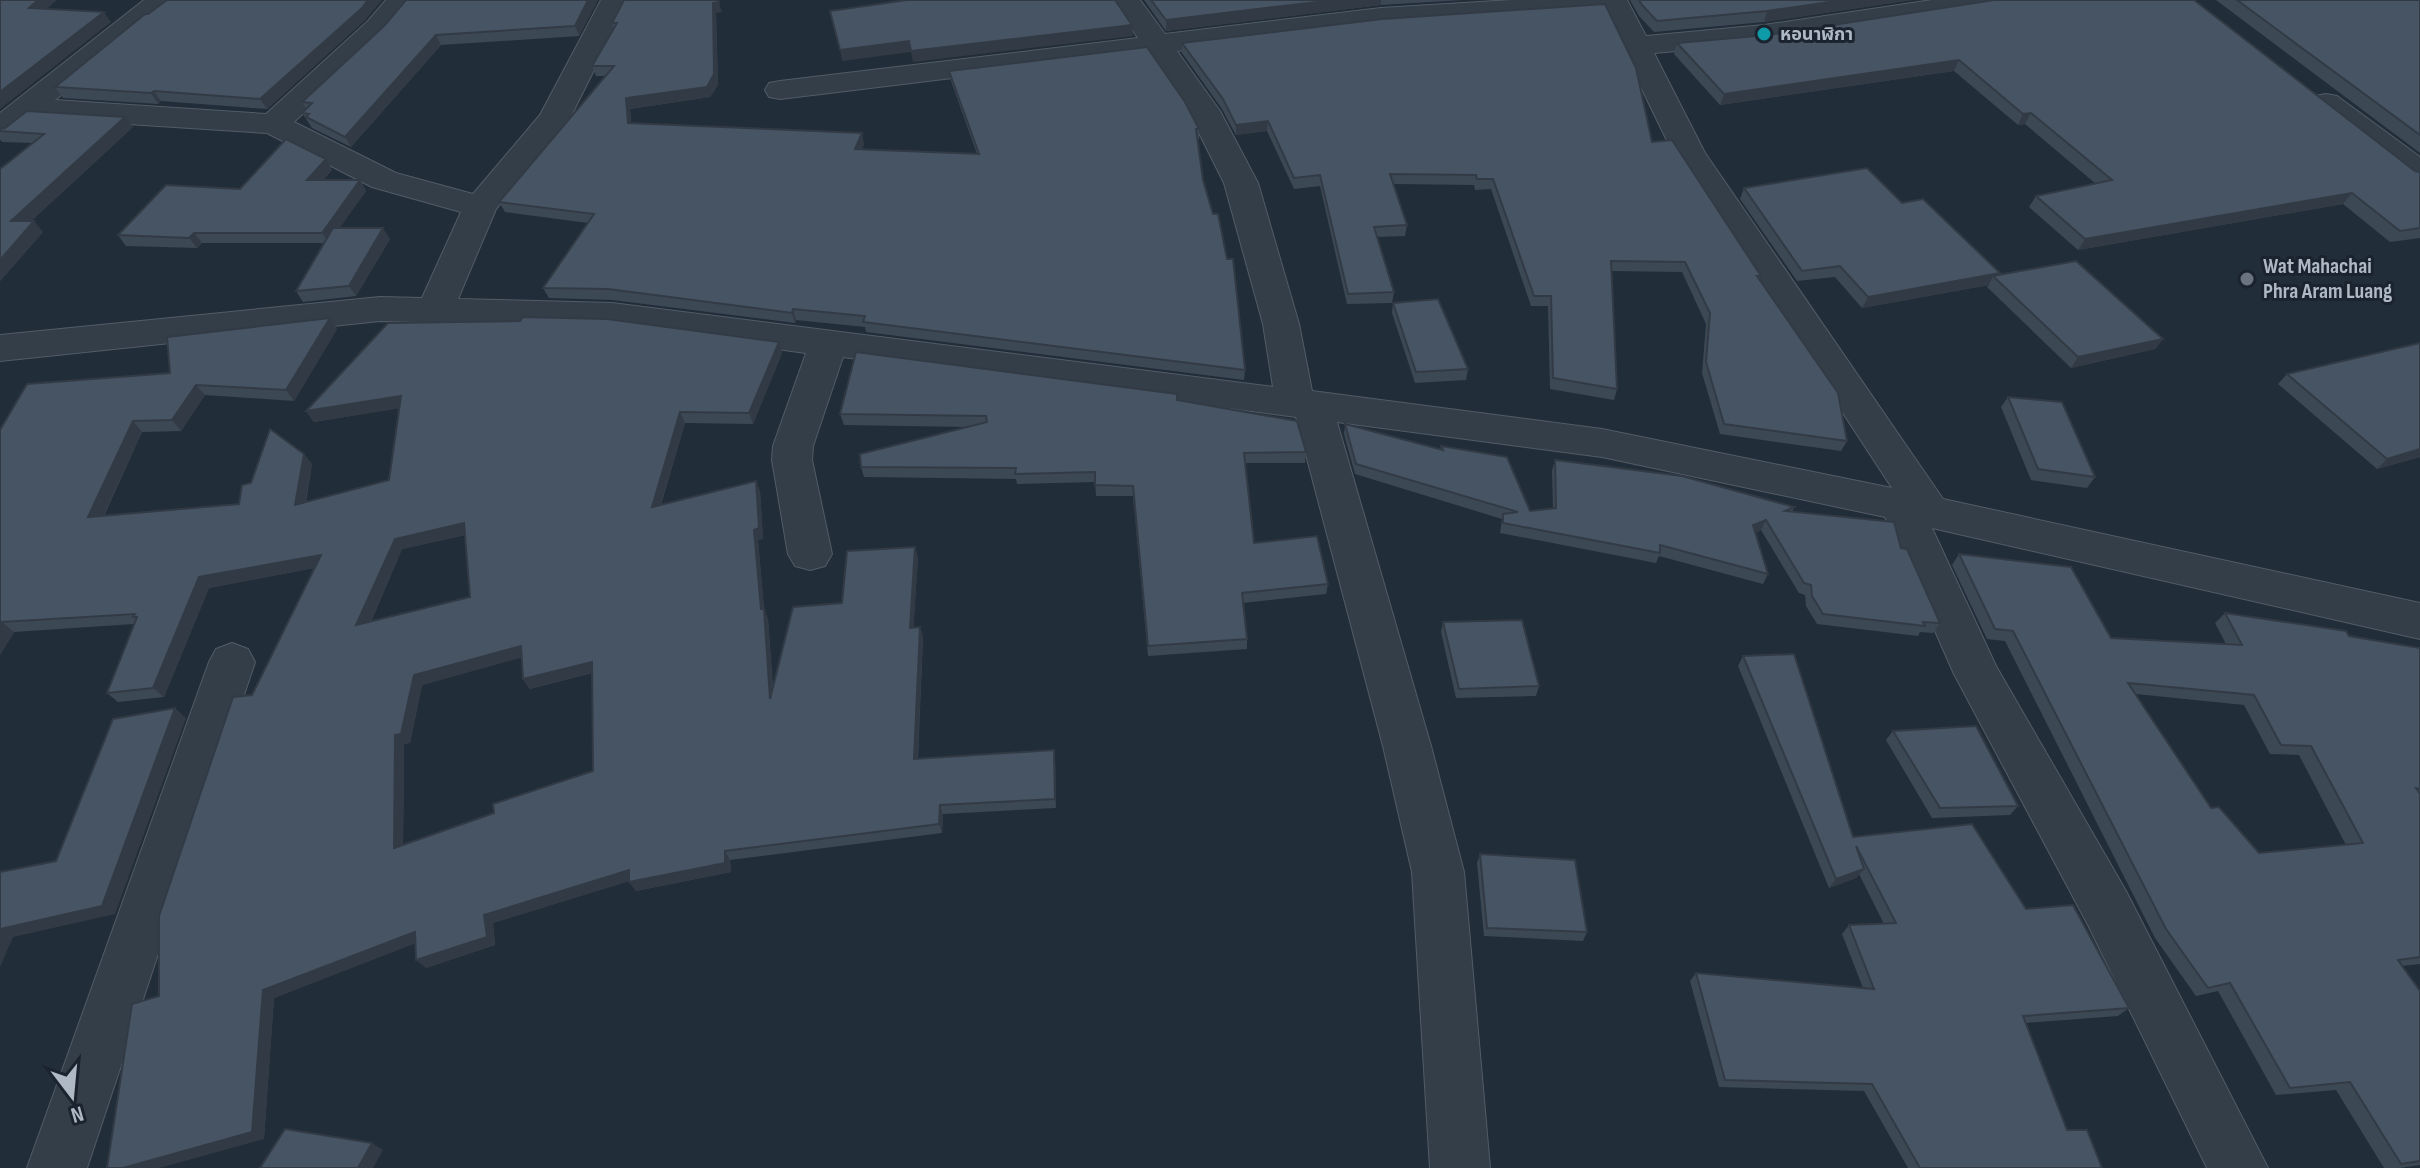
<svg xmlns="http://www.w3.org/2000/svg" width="2420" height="1168" font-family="'Sofia Sans Condensed','Noto Sans Thai',sans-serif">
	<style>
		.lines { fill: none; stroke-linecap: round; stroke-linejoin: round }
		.street-casing { stroke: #525c67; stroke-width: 2 }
		.street { fill: #343e49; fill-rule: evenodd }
		.wall { fill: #3d4855; fill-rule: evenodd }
		.shaded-wall { fill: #323b45 }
		.building { fill: #475463; stroke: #323b45; stroke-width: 2; fill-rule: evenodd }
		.culture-dot { fill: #0f9aa8; stroke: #1a232e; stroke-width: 3 }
		.worship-dot { fill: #6b7280; stroke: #1a232e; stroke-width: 3 }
		.labels { text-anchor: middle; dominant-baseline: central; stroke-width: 6; stroke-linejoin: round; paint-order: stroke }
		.far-poi-label { font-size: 18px; font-weight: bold; fill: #afb9c6; stroke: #1a232e; text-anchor: start }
		.poi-label { font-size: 22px; font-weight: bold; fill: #afb9c6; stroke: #1a232e; text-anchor: start }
	</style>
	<rect width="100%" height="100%" fill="#212d39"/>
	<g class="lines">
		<g class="street-casing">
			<g id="street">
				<path d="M144,0H176L55,100L266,114L368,21L386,0H415L388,33L294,122L396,173L473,194L540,115L601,0H629L570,118L496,209L458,299L612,303L1273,387L1263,324L1224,183L1188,111L1149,54L780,99L769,97L765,90L769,83L780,81L1138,38L1112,0H1140L1165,34L1381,8L1512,0H1627L1646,36L1764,25L1932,0H2002L1998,6L1988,8L1764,43L1654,53L1705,153L1943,499L2420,603V639L1932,528L1996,666L2126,891L2268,1168H2207L2088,925L1954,674L1885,517L1602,457L1337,422L1431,746L1464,872L1490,1168H1430L1412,872L1383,746L1296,417L843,357L813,446L812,460L832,554L825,566L810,570L795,566L788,554L772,460L773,446L806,353L612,327L380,321L0,361V335L380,297L422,298L461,212L372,187L267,133L34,118L11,136L0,139V113ZM1604,11L1673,153L1892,488L1602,429L1312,391L1299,324L1258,183L1220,111L1177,51L1381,26Z"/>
				<polygon points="2326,94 2337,96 2420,157 2420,183 2408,180 2315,110 2310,103 2315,96"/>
				<polygon points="232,643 248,649 255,662 87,1168 27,1168 209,662 216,649"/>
			</g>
		</g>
		<use href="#street" class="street"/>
	</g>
	<g class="wall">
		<polygon points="406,0 598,0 579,36 441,45 351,147 312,128 302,113 306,108 302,102 385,25"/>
		<polygon points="1144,0 1463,0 1381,5 1166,31"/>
		<polygon points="1630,0 1912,0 1764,22 1654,32 1639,16"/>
		<polygon points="2194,0 2415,171 2420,172 2420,238 2390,242 2343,204 2078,250 2029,207 2036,196 2096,184 2025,124 2018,125 1954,71 1720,105 1674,54 1677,43"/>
		<polygon points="2216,0 2420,0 2420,153"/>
		<polygon points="722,12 716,13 718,85 710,97 630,109 631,123 864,144 862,149 977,154 951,81 949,71 1199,129 1199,139 1198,140 1203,180 1245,370 1244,380 866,332 865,327 796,320 795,323 612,300 549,298 543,288 588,223 505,212 499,202 605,76 596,76 592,66 614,28 612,23"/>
		<polygon points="148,14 366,19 267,109 161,101 158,104 63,98 55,87"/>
		<polygon points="1182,43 1652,142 1761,276 1759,279 1847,441 1841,451 1720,434 1702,373 1706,324 1682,272 1611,271 1617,389 1614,400 1550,389 1548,306 1531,306 1491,189 1475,190 1474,185 1394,184 1407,225 1405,236 1377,237 1394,292 1392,303 1347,304 1320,186 1294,189 1267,131 1236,135 1222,109 1182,53"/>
		<polygon points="133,127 31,221 43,232 0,281 0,169 32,143 2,142 0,139 0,129"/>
		<polygon points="332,170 323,180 360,180 366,191 339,228 390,239 356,296 303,302 296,291 324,243 202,243 197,248 126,246 118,235 240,189"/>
		<polygon points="1744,188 1902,203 2000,273 1998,275 2163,339 2155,349 2071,368 1987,287 1989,285 1862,308 1835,277 1797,281 1740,199"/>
		<polygon points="1393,303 1468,369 1466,380 1415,383 1392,313"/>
		<path d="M337,329L294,401L205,395L181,431L142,432L104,516L239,504L251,483L312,464L306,502L389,480L399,408L314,422L306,411L782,353L753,424L685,423L661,505L760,491L763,539L758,540L764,609L768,619L773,686L842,603L915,547L918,558L913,628L920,627L923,637L918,759L1055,760L1056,808L943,814L942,833L730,860L731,872L636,891L629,881L493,923L495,945L426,968L415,943L274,998L264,1139L159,996L252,695L314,568L209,588L164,697L118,702L107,693L134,624L14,632L0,655V430L170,373ZM465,535L470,597L371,622L402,549ZM521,657L523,679L530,689L592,673L593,771L494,813L403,845L404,744L410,743L422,685Z"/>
		<polygon points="2420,343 2420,457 2377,469 2278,384 2287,374"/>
		<polygon points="2008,397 2095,477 2087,488 2031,480 2001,407"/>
		<polygon points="1177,400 1306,452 1305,463 1245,463 1254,543 1328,584 1326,594 1243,603 1247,639 1247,649 1148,656 1133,496 1096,496 1095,482 1017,484 1016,479 864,477 861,467 967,427 844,425 840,414"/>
		<polygon points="1345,424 1440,450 1441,446 1530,511 1553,508 1552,471 1555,460 1794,507 1792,512 1901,548 1940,623 1933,633 1920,632 1918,636 1817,624 1806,606 1805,595 1799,593 1761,530 1755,533 1768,574 1763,584 1659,556 1656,563 1500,533 1502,519 1355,474 1344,434"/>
		<path d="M1959,554L2111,638L2226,644L2215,623L2225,613L2420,648V964L2402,966L2420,991V1165L2400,1168H2384L2336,1090L2276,1095L2218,991L2196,996L2155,938L2005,641L1987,639L1952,565ZM2136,694L2244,705L2270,754L2299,755L2346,845L2259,853L2211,808Z"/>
		<polygon points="1443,622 1539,686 1536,696 1456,698 1441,632"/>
		<polygon points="1743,656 1853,837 2026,909 2129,1008 2118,1016 2025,1023 2067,1130 2102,1168 1908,1168 1864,1091 1719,1087 1690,981 1696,973 1863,988 1842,934 1849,925 1884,924 1859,874 1856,878 1829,888 1738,666"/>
		<polygon points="1893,731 2018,806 2010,815 1932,818 1886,740"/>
		<polygon points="1480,854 1587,932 1583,941 1484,936 1477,863"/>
	</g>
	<g class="shaded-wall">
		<polygon points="38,0 57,0 36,18 29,8"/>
		<polygon points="368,0 382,0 366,19 267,109 260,99"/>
		<polygon points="588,0 598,0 579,36 575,26"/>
		<polygon points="718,0 722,12 716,13 718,85 710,97 630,109 632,133 628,123 626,98 713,3"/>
		<polygon points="1334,0 1381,0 1381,5 1166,31 1166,20"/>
		<polygon points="1843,0 1912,0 1764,22 1767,11"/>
		<polygon points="104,12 111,22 0,109 0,92"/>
		<polygon points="1132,25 1133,36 913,62 911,52 842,61 840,50 909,41"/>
		<polygon points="436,35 441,45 351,147 345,137"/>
		<polygon points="1959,60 1954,71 1720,105 1724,94"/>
		<polygon points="154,91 161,101 158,104 151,93"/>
		<polygon points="2031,113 2025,124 2018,125 2023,114"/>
		<polygon points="125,117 133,127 20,231 11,221"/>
		<polygon points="1268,121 1267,131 1236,135 1236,125"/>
		<polygon points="862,133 864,144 857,159 855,149"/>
		<polygon points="326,159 332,170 314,191 307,180"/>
		<polygon points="360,180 366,191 329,243 322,233"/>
		<polygon points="2352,193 2343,204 2078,250 2085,239"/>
		<polygon points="34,221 43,232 0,281 0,260"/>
		<polygon points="383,228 390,239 356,296 349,286"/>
		<polygon points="194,233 202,243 197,248 189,238"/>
		<polygon points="2000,273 1996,279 1993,276 1989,285 1862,308 1868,297"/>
		<polygon points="793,309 796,320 795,323 792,313"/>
		<polygon points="330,318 337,329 294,401 286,390"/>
		<polygon points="2163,339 2155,349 2071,368 2078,357"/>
		<polygon points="779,342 782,353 753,424 749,413"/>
		<polygon points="196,385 205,395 181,431 172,420"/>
		<polygon points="401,396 408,407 314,422 306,411"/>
		<polygon points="680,412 685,423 657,517 652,507"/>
		<polygon points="133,421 142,432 98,527 88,517"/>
		<polygon points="2420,449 2420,457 2377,469 2387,459"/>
		<polygon points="304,454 312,464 303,515 295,505"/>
		<polygon points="756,481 760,491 763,539 758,540 764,609 768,619 774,708 770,699 754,530"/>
		<polygon points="1766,520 1761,530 1748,536 1753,525"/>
		<polygon points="464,523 471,534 402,549 365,635 356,625 395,539"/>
		<polygon points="915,547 918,558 913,638 910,628"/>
		<polygon points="321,555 329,565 209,588 164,697 153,688 199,577"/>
		<polygon points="2,622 14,632 0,655 0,626"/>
		<polygon points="920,627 923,637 917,769 914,759"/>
		<polygon points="521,646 527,656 422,685 410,743 404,744 403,857 394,848 395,735 414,675"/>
		<polygon points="592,662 598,671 530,689 523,679"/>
		<polygon points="175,708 186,718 115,914 13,937 0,967 0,929 102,906"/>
		<polygon points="1054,750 1055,760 1056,808 1055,799"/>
		<polygon points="940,805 943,814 942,833 939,824"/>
		<polygon points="725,851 730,860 731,872 636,891 629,882"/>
		<polygon points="1864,869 1856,878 1829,888 1836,879"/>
		<polygon points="629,870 636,879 493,923 495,945 426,968 416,960 484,915"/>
		<polygon points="415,932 424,940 274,998 264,1139 159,1168 123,1168 263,990"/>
		<polygon points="372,1143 383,1150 373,1168 358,1168"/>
	</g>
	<g class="building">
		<polygon points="0,0 38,0 29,8 104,12 0,92"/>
		<polygon points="167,0 368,0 361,9 260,99 154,91 151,93 55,87 145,14 148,14"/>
		<polygon points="406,0 588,0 575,26 436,35 345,137 306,117 309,114 302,113 312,103 302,102 385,25"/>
		<polygon points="624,0 718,0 719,2 713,3 714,74 707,87 626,98 628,123 862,133 855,149 979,154 949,71 1147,47 1185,102 1199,129 1196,129 1203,180 1213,214 1218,214 1227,259 1233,259 1245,370 863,322 865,316 793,309 792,313 608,289 543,288 594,214 499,202 614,66 592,66 617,23 612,23"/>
		<polygon points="907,0 1115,0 1132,25 911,51 909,41 840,50 830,11"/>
		<polygon points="1151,0 1334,0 1166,20"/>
		<polygon points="1639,0 1843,0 1767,11 1657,21 1642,5"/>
		<polygon points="1994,0 2194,0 2415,171 2420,172 2420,228 2400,231 2352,193 2085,239 2036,196 2112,180 2031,113 2023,114 1959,60 1724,94 1677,43 1768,35"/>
		<polygon points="2237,0 2420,0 2420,135"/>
		<polygon points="1605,4 1636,68 1652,142 1672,140 1761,276 1757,276 1838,393 1847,441 1724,424 1706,362 1710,313 1685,262 1611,261 1617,389 1553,378 1551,296 1534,296 1493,179 1477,179 1476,175 1390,174 1407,225 1374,227 1394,292 1348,294 1320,175 1294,178 1268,121 1236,125 1223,99 1182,43 1382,19"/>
		<polygon points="27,111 125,117 11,221 34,221 0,260 0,169 44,134 0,131 0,129 5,128"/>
		<polygon points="286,139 326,159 307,180 360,180 322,233 194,233 189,238 118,235 166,185 240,189"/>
		<polygon points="1867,168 1902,203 1923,199 2000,273 1868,297 1840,266 1802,271 1744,188"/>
		<polygon points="333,228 383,228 349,286 296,291"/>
		<polygon points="2076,261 2163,339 2078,357 1993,276"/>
		<polygon points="1438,299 1468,369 1416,372 1393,303"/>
		<path d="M523,317L607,319L779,342L749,413L680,412L652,507L756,481L759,528L754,530L761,609H764L770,699L793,607L842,603L847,551L915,547L910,628L920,627L914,759L1054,750L1055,799L940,805L939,824L725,851V863L629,882V870L484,915L487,937L416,960L415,932L263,990L252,1132L123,1168H107L132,1004L159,996V916L233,697L252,695L321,555L199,577L153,688L107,693L137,617H133L135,614L2,622L0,626V430L27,384L170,373L167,337L330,318L286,390L196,385L172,420L133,421L88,517L239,504L242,485L251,483L270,429L304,454L295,505L389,480L401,396L306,411L388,323L520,321ZM464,523L470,597L356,625L395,539ZM521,646L523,679L592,662L593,771L493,804L494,813L394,848L395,735L401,734L414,675Z"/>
		<polygon points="2420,343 2420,449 2387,459 2287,374"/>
		<polygon points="856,352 1177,394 1177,400 1297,421 1306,452 1244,453 1254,543 1317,536 1328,584 1242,593 1247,639 1148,646 1133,486 1095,485 1095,472 1015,474 1016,468 861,467 860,454 987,422 986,416 840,414"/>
		<polygon points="2008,397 2062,402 2095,477 2038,469"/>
		<polygon points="1345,424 1443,450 1441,446 1507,457 1530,511 1556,508 1555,460 1682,476 1794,507 1785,511 1894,522 1901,548 1907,549 1940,623 1923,622 1925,626 1823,614 1812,596 1811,585 1804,583 1766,520 1753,525 1768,574 1660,545 1660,553 1503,523 1503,514 1518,512 1356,464"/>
		<path d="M1959,554L2071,567L2111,638L2242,645L2225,613L2346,631L2349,636L2420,648V789L2416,788L2420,794V957L2398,960L2420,991V1161L2401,1164L2350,1082L2290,1088L2230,983L2208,988L2166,929L2013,631L1995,629ZM2128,683L2254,695L2281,745L2311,746L2363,843L2259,853L2219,807L2211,808Z"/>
		<polygon points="1522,620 1539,686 1459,689 1443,622"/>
		<polygon points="1794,654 1853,837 1972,824 2026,909 2073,905 2129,1008 2023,1016 2067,1130 2087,1130 2102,1168 1920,1168 1872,1084 1725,1080 1696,973 1874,989 1849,925 1896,923 1856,846 1864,869 1836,879 1743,656"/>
		<polygon points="175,708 102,906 0,929 0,872 56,861 113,719"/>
		<polygon points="1976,726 2018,806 1940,808 1893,731"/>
		<polygon points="1480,854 1575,860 1587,932 1487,928"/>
		<polygon points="285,1129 372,1143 358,1168 260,1168"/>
	</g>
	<circle class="culture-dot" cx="1764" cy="34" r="8"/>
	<circle class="worship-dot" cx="2247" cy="279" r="8"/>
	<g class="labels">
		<g class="far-poi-label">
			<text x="1780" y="34">หอนาฬิกา</text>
		</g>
		<g class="poi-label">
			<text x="2263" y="266">Wat Mahachai<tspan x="2263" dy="25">Phra Aram Luang</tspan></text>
		</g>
	</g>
	<g transform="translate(72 1096) rotate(164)" stroke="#1a232e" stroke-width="6" paint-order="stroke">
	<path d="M0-6L14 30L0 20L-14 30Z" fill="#afb9c6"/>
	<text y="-12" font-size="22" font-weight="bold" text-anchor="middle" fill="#afb9c6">N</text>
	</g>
</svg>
